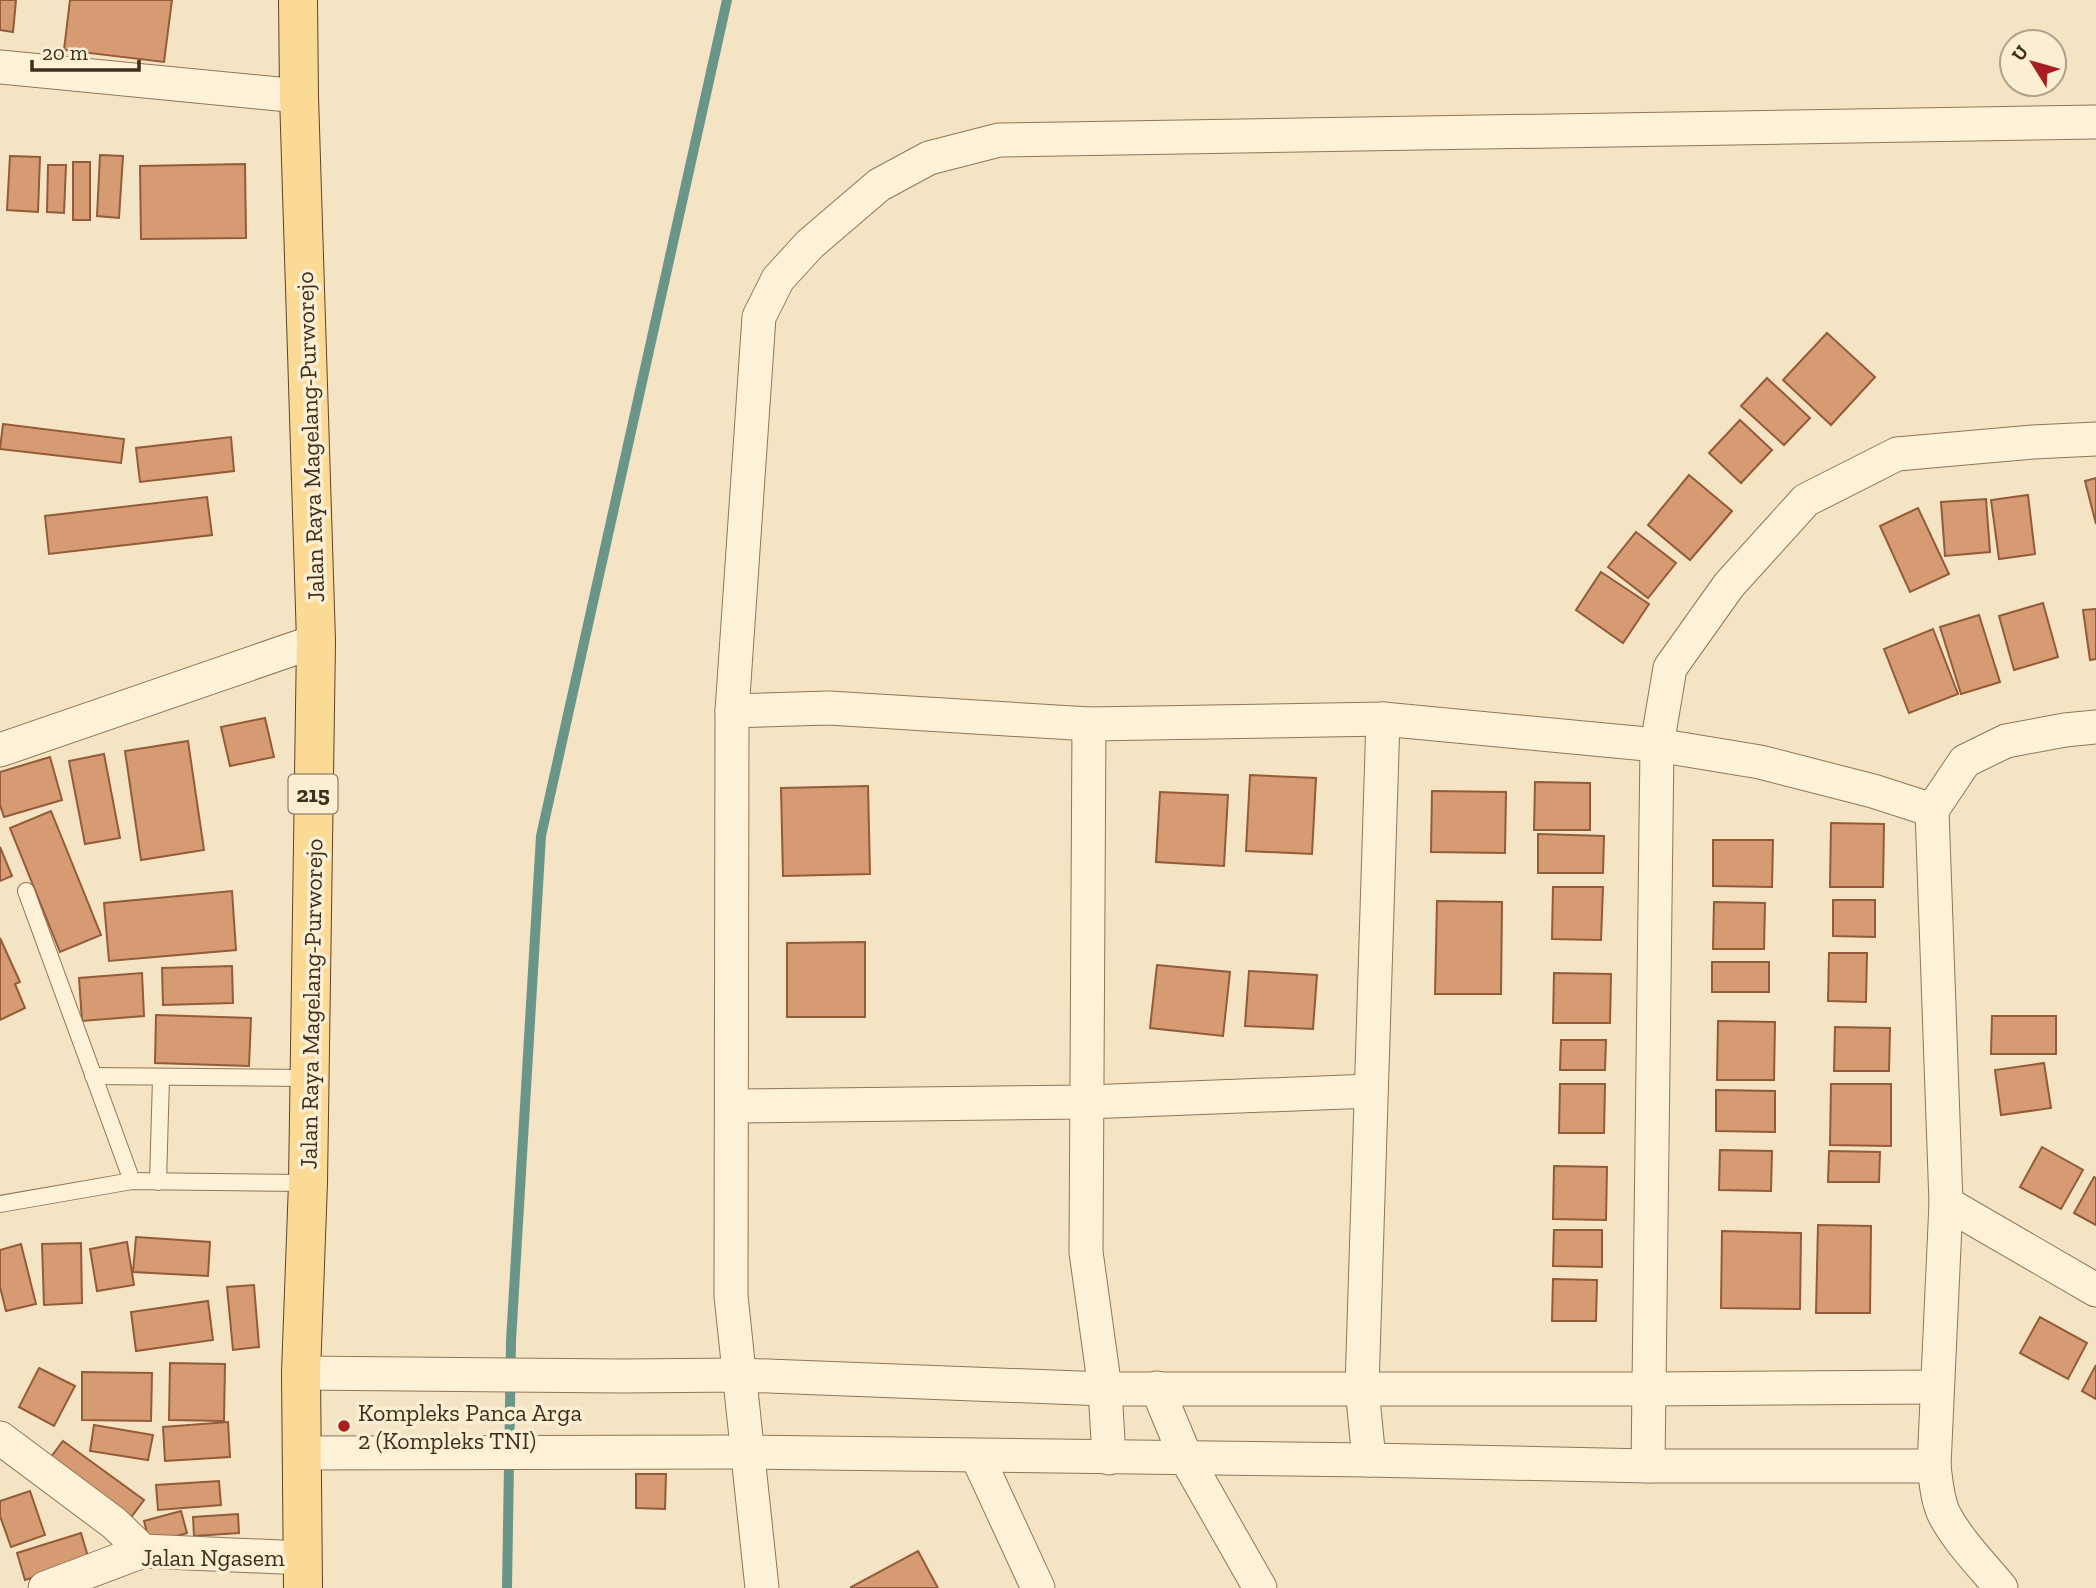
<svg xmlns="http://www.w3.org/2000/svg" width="2096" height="1588" font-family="'Zilla Slab',serif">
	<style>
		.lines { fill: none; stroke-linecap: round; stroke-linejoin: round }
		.stream { stroke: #6a968a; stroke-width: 10 }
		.building { fill: #d79b73; stroke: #935b39; stroke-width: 2 }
		.lane-casing { stroke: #917556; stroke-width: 18 }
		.street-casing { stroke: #917556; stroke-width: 35 }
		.primary-casing { stroke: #5e422b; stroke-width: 40 }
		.lane { stroke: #fdf1d7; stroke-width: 16 }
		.street { stroke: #fdf1d7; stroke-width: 33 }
		.primary { stroke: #fbda96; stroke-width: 38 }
		.poi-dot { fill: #a81e21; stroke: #faeed3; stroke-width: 2.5 }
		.labels { text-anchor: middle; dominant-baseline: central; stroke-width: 7; stroke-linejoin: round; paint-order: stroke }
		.shield { fill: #faeed3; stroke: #776754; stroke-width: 2 }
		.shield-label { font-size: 23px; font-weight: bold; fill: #3f2d1d }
		.street-label { font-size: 24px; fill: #3f2d1d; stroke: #faeed3 }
		.poi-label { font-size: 24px; fill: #3f2d1d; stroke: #faeed3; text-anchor: start }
	</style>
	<rect width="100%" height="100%" fill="#f4e4c3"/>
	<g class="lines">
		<polyline class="stream" points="507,1588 511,1341 541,836 727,0"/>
	</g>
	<g class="building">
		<polygon points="0,0 16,0 13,32 0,30"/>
		<polygon points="70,0 172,0 164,62 64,50"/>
		<polygon points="100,155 123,156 119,218 97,216"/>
		<polygon points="10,156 40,157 38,212 7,210"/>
		<rect x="73" y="162" width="17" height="58"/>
		<polygon points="245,164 246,238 141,239 140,166"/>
		<polygon points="48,165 66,165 64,213 47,212"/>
		<polygon points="1827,333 1875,377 1831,425 1783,380"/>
		<polygon points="1767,378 1810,418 1784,445 1741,406"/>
		<polygon points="1740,420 1772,450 1741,483 1709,453"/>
		<polygon points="3,424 124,439 121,463 0,449"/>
		<polygon points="231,437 234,471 140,482 136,448"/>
		<polygon points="1689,475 1732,511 1690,560 1648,525"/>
		<polygon points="2096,478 2096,524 2085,481"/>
		<polygon points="2028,495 2035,554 1999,559 1991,500"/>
		<polygon points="207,497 212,535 49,554 45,516"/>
		<polygon points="1986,499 1990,552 1945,556 1941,502"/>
		<polygon points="1918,508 1949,574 1910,592 1880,526"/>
		<polygon points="1636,532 1676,563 1648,598 1608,567"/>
		<polygon points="1601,572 1649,604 1623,643 1576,610"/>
		<polygon points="2043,603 2058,657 2014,670 1999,616"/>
		<polygon points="2096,609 2096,659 2090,660 2083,610"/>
		<polygon points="1979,615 2000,682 1961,694 1940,627"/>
		<polygon points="1933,629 1958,694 1909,713 1884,649"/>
		<polygon points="265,718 274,757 230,766 221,727"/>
		<polygon points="188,741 204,850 141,860 125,751"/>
		<polygon points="104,754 120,838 85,844 69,761"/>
		<polygon points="50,757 62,800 4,817 0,805 0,772"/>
		<polygon points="1250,775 1316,778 1312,854 1246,851"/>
		<polygon points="1535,782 1590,783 1590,830 1534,830"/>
		<polygon points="868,786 870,874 783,876 781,788"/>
		<polygon points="1432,791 1506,792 1505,853 1431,852"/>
		<polygon points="1160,792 1228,795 1224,866 1156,862"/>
		<polygon points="51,811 101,935 60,952 10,828"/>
		<polygon points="1831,823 1884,824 1883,887 1830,887"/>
		<polygon points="1538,834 1604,836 1603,873 1538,873"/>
		<polygon points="1713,840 1773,840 1772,887 1713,886"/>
		<polygon points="0,847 12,876 0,881"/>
		<polygon points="1553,887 1603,887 1601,940 1552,939"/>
		<polygon points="232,891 236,950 109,961 104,903"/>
		<polygon points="1833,900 1875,900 1875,937 1833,936"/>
		<polygon points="1437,901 1502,902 1501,994 1435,994"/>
		<polygon points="1714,902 1765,903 1764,949 1713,949"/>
		<polygon points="0,938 20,982 15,984 25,1008 0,1020"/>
		<polygon points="865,942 865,1017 787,1017 787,943"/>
		<polygon points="1829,953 1867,953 1866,1002 1828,1001"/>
		<rect x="1712" y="962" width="57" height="30"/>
		<polygon points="1157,965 1230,972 1223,1036 1150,1028"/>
		<polygon points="232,966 233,1003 163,1005 162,968"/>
		<polygon points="1249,971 1317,975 1313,1029 1245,1026"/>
		<polygon points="142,973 144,1016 82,1021 79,978"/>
		<polygon points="1554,973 1611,974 1610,1023 1553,1023"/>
		<polygon points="156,1015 251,1018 249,1066 155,1063"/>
		<polygon points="1992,1016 2056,1016 2056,1054 1991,1054"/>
		<polygon points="1718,1021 1775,1022 1774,1080 1717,1080"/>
		<polygon points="1835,1027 1890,1028 1889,1071 1834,1071"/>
		<polygon points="1561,1040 1606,1040 1605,1070 1560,1070"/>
		<polygon points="2044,1063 2051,1108 2001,1115 1995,1070"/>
		<polygon points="1560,1084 1605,1084 1604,1133 1559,1133"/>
		<polygon points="1831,1084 1891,1084 1891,1146 1830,1145"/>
		<polygon points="1716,1090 1775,1091 1775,1132 1716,1131"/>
		<polygon points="2042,1147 2083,1170 2061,1209 2020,1187"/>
		<polygon points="1720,1150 1772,1151 1771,1191 1719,1190"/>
		<polygon points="1829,1151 1880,1152 1879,1182 1828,1182"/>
		<polygon points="1554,1166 1607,1167 1606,1220 1553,1219"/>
		<polygon points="2094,1177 2096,1178 2096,1225 2074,1213"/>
		<polygon points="1818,1225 1871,1226 1870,1313 1816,1313"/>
		<polygon points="1554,1230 1602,1230 1602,1267 1553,1266"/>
		<polygon points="1722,1231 1801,1233 1800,1309 1721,1308"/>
		<polygon points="136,1237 210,1242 208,1276 133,1272"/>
		<polygon points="127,1242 134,1285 97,1291 90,1249"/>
		<polygon points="81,1243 82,1303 44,1305 42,1244"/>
		<polygon points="21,1244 36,1304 6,1311 0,1287 0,1250"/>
		<polygon points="1553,1279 1597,1280 1596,1321 1552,1321"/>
		<polygon points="254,1285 259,1347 233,1350 227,1287"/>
		<polygon points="208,1301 213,1340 136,1351 131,1312"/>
		<polygon points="2040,1317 2087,1343 2068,1379 2020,1353"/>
		<polygon points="170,1363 225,1364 224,1421 169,1420"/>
		<polygon points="2096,1365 2096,1399 2082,1391"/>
		<polygon points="39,1368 75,1386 54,1426 19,1407"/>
		<polygon points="82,1372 152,1373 151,1421 82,1420"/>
		<polygon points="228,1422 230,1457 165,1461 163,1427"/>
		<polygon points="94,1425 153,1435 148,1460 90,1451"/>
		<polygon points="63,1441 144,1500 129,1520 48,1461"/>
		<polygon points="636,1474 666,1474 665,1509 636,1508"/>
		<polygon points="219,1481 221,1505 158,1510 156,1485"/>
		<polygon points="30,1491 45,1535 11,1547 0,1516 0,1501"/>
		<polygon points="181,1511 187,1533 150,1544 144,1521"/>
		<polygon points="238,1514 239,1533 194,1536 193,1517"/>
		<polygon points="81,1533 89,1560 25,1580 17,1553"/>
		<polygon points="918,1551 938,1588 851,1588 851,1587"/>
	</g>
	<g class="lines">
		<g class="lane-casing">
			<g id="lane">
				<polyline points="26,891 132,1181"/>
				<polyline points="93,1076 309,1078"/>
				<polyline points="158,1182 161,1078"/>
				<polyline points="0,1204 132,1181 308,1183"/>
			</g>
		</g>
		<g class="street-casing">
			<g id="street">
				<polyline points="0,67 299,96"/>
				<path d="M732,711L829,708L1089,724L1383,719L1657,745L1760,762L1873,791L1932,810L1946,1203L1934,1466C1936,1481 1937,1499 1944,1514C1958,1541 1982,1565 2001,1588"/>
				<polyline points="1089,724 1086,1252 1105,1389 1109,1458"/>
				<polyline points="0,750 316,641"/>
				<polyline points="1932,810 1965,761 2006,741 2065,730 2096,727"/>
				<polyline points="732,1106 1087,1102 1371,1091"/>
				<polyline points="1946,1203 2096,1290"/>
				<polyline points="301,1373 622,1376 740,1375 1105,1389 1649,1389 1937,1387"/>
				<polyline points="1157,1388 1186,1458 1260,1588"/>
				<polyline points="0,1438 114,1523 143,1551"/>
				<polyline points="301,1453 748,1452 1369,1460 1648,1466 1934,1466"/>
				<polyline points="977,1456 1038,1588"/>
				<polyline points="1369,1460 1362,1388 1383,719"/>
				<polyline points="1648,1466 1657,745 1670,668 1729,585 1806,500 1897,454 2033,442 2096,439"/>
				<polyline points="45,1588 143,1551 303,1558"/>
				<polyline points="762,1588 731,1296 732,711 759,317 778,279 810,244 879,185 929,158 999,140 2096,122"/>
			</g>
		</g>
		<g class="primary-casing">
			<polyline id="primary" points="298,0 299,96 316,641 308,1183 301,1373 303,1588"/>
		</g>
		<use href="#lane" class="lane"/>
		<use href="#street" class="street"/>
		<use href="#primary" class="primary"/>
	</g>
	<circle class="poi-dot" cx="344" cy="1426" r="7"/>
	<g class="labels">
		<rect class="shield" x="288.5" y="774.5" width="49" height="39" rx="5"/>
		<g class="shield-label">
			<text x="313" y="794">215</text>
		</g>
		<g class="street-label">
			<text transform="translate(310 437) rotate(-92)">Jalan Raya Magelang-Purworejo</text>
			<text transform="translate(311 1004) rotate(-89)">Jalan Raya Magelang-Purworejo</text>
			<text x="213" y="1557">Jalan Ngasem</text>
		</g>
		<g class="poi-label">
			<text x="358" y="1412">Kompleks Panca Arga<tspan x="358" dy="28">2 (Kompleks TNI)</tspan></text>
		</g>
	</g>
	<g transform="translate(2033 63) rotate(307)"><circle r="33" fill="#faeed3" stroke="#afa18a" stroke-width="2"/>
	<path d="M0-5L12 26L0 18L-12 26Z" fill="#a81e21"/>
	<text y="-10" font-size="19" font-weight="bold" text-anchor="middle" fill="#3f2d1d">U</text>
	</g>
	<path d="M32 60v10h107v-10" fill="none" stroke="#3f2d1d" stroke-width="3.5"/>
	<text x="42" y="60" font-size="21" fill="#3f2d1d" stroke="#faeed3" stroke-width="5" paint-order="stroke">20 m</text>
</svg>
